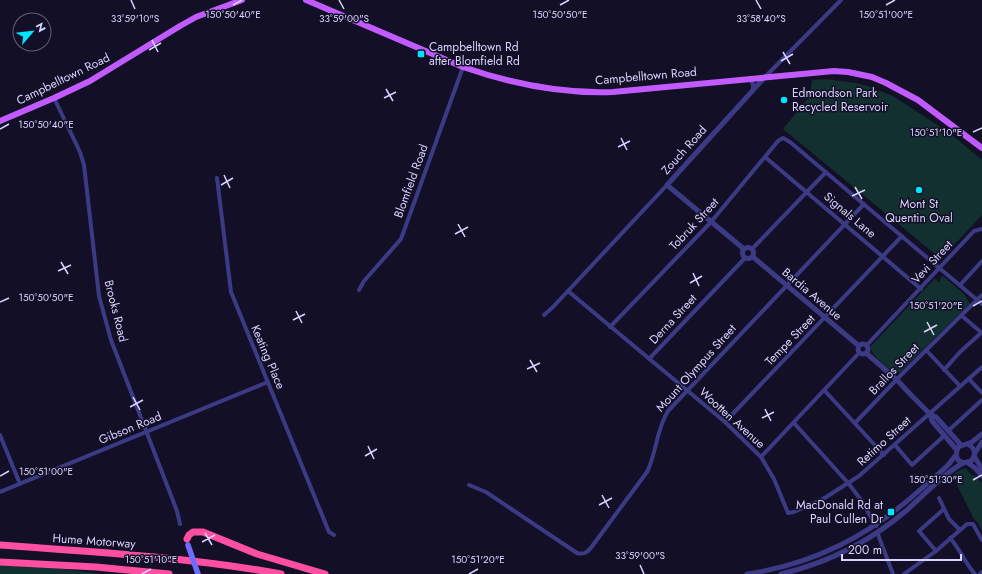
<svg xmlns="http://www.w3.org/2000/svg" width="982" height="574" font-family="Jost,sans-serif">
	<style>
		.green { fill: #12302f }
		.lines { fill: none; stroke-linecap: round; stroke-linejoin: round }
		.minor { stroke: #3d3a85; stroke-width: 4 }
		.tertiary { stroke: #3d3a85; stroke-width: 5 }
		.primary { stroke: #c25bff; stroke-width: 6 }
		.motorway { stroke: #ff4fa3; stroke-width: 7 }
		.secondary-bridge { stroke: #6f6bff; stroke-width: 5.5 }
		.ticks { fill: none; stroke: #d9d4ff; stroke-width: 1.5 }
		.poi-dot { fill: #00e5ff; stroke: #130f26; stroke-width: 1.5 }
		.labels { text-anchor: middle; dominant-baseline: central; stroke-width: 3; stroke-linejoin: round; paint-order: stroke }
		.poi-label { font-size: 12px; fill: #d9d4ff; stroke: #130f26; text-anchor: start }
		.street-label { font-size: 12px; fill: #d9d4ff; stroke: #130f26 }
		.ticks-label { font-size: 10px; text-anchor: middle; fill: #d9d4ff; stroke: #130f26; stroke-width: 3; stroke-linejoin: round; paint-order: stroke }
	</style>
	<rect width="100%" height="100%" fill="#130f26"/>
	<g class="green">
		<polygon points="826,79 856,83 868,86 893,96 951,134 982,160 982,215 941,259 783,129 810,96 812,80"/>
		<path d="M943,276L964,294L970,304L900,372L898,373C891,372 871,355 870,347L935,278L939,283L941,277Z"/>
		<polygon points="966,468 971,475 976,476 982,483 982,531 978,523 974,519 952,475 960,470"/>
		<polygon points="0,562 4,562 103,574 0,574"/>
	</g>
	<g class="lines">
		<g class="minor">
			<polyline points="765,77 841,0"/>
			<polyline points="749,79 753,84 753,90"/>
			<polyline points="54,98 80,152 84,165 99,296 111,340 177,511 180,524"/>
			<polyline points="765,157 921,289"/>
			<polyline points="217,178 231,292 329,532 334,535"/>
			<polyline points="752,249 826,172"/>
			<polyline points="960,285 982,261"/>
			<polyline points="359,290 364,281 401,239 463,67"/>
			<polyline points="568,291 725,422 761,457 774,479 788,513 794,512 823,499 859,476 982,367"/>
			<polyline points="544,315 553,307 667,185"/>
			<polyline points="962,316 982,333"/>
			<polyline points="610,327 711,222 778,141 783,138 790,142 982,304"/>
			<polyline points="866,346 974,231 982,229"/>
			<polyline points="926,350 960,386"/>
			<polyline points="649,359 745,258"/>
			<polyline points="944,370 960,352 981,333"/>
			<polyline points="969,379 982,393"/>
			<polyline points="825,391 884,455"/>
			<polyline points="725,422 902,236"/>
			<polyline points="794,423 849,484 861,500 876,526"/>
			<polyline points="855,423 899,377 982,295"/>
			<polyline points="948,431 982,400"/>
			<polyline points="0,435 20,484"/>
			<polyline points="895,445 912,465 945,435"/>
			<polyline points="761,457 859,353"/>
			<path d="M469,485L486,492L577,553C585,555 588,552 593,545L647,472C657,452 656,430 668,411L864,204"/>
			<polyline points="0,492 268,382"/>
			<polyline points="939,498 949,519 960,530"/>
			<polyline points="877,532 893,574"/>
			<path d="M950,538C960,549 965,563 975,574"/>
			<polyline points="936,551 919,531 944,509"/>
			<polyline points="904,574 936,551 967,524 973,524 982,540"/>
			<polyline points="980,574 982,572"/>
		</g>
		<g class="tertiary">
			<circle cx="748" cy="253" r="5.5"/>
			<polyline points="744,249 667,185 765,77"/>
			<polyline points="753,257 859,346"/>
			<circle cx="863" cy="349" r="5"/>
			<polyline points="866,353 896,379 912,396 930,414 932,421 956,449"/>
			<polyline points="930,414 936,417 961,445"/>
			<path d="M967,444C975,447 977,455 971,461L963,463L958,460L956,455L958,447L972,442L982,434"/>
			<polyline points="975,453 982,442"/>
			<polyline points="974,456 982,469"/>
			<polyline points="968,463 975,468 982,476"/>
			<path d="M747,574C815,564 870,535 921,489C930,481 940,473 948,465C951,462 953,458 956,455"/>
			<path d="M781,574C827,563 871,541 907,510C925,494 942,475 963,463"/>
		</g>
		<g class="primary">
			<path d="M306,0L463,67C512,84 562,94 613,92L834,71L848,72L872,77L886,83L918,100L982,148"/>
			<polyline points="0,121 54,98 90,81 180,26 196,17 242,0"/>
		</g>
		<g class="motorway">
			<polyline points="187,539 189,535 193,532 203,532 257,554 325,574"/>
			<path d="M0,545C94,552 189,557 281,574"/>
			<polyline points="0,562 96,567 169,574"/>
		</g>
		<polyline class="secondary-bridge" points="188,545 198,574"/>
	</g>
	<path class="ticks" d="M131,0L135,9M339,0L344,9M756,0L761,9M233,5L242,0M560,5L569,0M886,5L895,0M152,40L158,52M149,50L161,43M783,52L790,64M781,61L793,54M386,89L393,101M384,98L396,92M0,129L9,124M973,132L982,128M621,138L627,150M618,147L630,141M224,175L230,188M221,185L233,178M855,187L862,199M852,196L865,190M458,224L465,237M455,234L468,227M61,262L68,274M58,271L71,265M693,273L699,286M690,283L702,276M0,302L9,298M973,306L982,301M296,311L302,323M293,320L305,314M927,322L934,335M924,332L937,325M530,360L537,372M527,369L540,363M133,397L140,410M130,407L143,400M765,409L771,421M762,418L774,412M368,446L374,459M365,456L377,449M0,476L9,471M973,480L982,475M602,495L609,508M599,505L612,498M205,533L212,545M202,542L215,535M640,565L644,574M142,574L151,569M469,574L478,569"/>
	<g class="poi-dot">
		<rect x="417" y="50" width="8" height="8" rx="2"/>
		<circle cx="784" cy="100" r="4"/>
		<circle cx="919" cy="190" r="4"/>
		<rect x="887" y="508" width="8" height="8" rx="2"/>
	</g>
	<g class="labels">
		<g class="poi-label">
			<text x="429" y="47">Campbelltown Rd<tspan x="429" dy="14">after Blomfield Rd</tspan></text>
			<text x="792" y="93">Edmondson Park<tspan x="792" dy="14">Recycled Reservoir</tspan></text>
			<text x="919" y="204" text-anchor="middle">Mont St<tspan x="919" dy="14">Quentin Oval</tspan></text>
			<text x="883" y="505" text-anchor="end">MacDonald Rd at<tspan x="883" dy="14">Paul Cullen Dr</tspan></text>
		</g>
		<g class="street-label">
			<text transform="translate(646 76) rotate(-5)">Campbelltown Road</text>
			<text transform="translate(63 79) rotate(-26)">Campbelltown Road</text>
			<text transform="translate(684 150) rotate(-48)">Zouch Road</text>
			<text transform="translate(411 181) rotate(-70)">Blomfield Road</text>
			<text transform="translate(850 215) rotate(40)">Signals Lane</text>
			<text transform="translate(694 224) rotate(-47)">Tobruk Street</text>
			<text transform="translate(932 262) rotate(-47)">Vevi Street</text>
			<text transform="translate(812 294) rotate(40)">Bardia Avenue</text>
			<text transform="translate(116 311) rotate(76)">Brooks Road</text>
			<text transform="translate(673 319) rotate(-47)">Derna Street</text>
			<text transform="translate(790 340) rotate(-46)">Tempe Street</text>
			<text transform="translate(268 357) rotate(67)">Keating Place</text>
			<text transform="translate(696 368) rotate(-48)">Mount Olympus Street</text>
			<text transform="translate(894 369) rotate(-46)">Brallos Street</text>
			<text transform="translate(732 418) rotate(42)">Wootten Avenue</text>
			<text transform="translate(130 428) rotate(-22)">Gibson Road</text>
			<text transform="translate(884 441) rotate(-42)">Retimo Street</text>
			<text transform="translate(94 541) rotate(4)">Hume Motorway</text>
		</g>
	</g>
	<g class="ticks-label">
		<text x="233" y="18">150°50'40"E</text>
		<text x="560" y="18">150°50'50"E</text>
		<text x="886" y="18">150°51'00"E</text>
		<text x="135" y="22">33°59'10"S</text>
		<text x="344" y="22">33°59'00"S</text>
		<text x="761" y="22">33°58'40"S</text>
		<text x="46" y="128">150°50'40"E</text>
		<text x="936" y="136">150°51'10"E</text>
		<text x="46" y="301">150°50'50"E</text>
		<text x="936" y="309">150°51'20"E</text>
		<text x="46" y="475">150°51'00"E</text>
		<text x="936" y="483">150°51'30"E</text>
		<text x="640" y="559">33°59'00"S</text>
		<text x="151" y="563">150°51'10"E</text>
		<text x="478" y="563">150°51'20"E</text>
	</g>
	<g transform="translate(32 32) rotate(62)"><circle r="19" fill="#130f26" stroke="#625e7d"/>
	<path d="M0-3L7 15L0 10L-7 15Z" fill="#00e5ff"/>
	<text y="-6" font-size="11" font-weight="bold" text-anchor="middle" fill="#d9d4ff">N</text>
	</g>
	<path d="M842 554v6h119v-6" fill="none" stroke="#d9d4ff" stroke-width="2"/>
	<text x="848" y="554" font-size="12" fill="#d9d4ff" stroke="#130f26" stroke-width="3" paint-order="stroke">200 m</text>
</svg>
